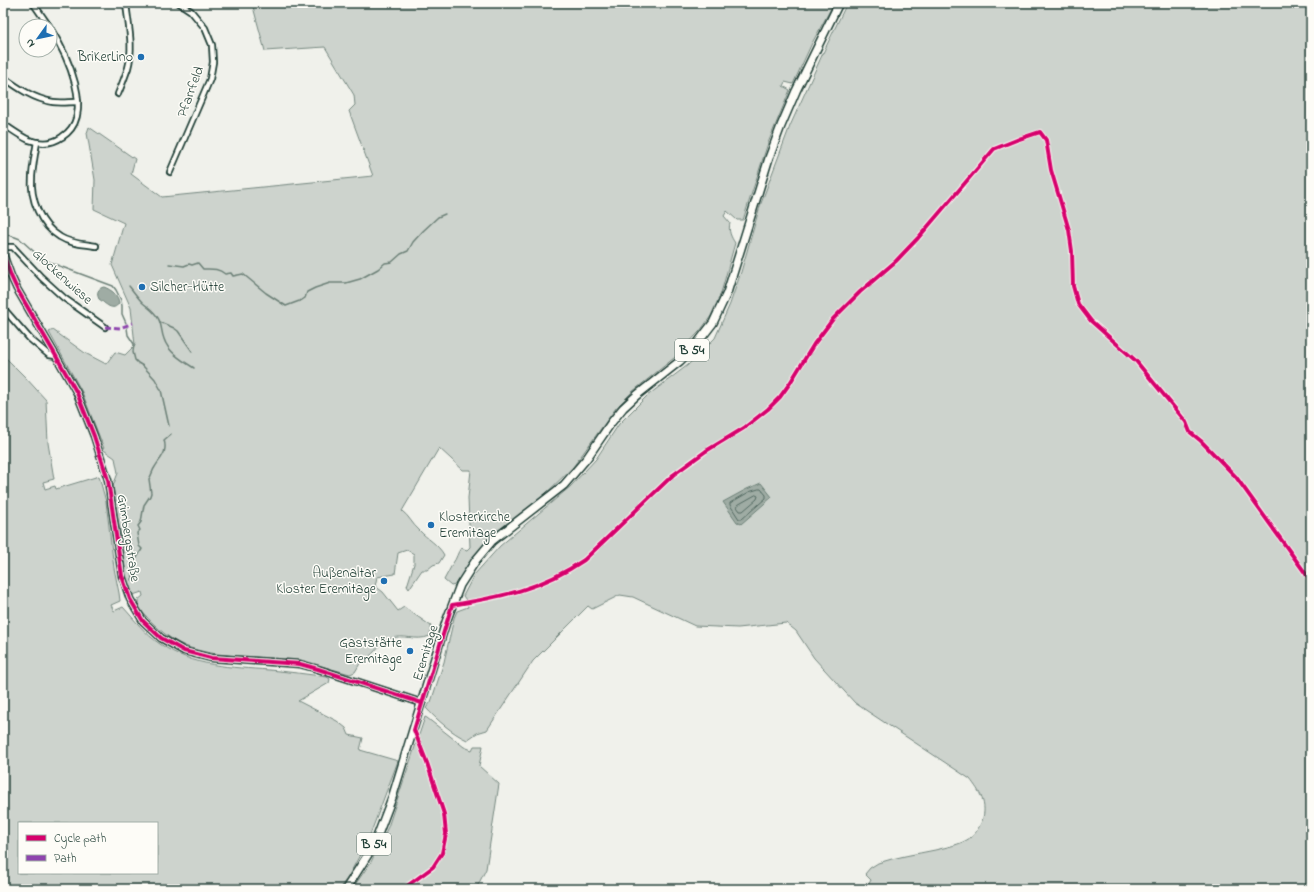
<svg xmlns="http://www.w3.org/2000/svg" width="1314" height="892" font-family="'Indie Flower',sans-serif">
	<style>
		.green { fill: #cdd3cd; stroke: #768880; fill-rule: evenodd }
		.water { fill: #9faca4; stroke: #6c8077 }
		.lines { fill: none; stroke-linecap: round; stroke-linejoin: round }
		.shore { stroke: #526961; stroke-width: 1 }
		.stream { stroke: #6c8077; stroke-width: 1.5 }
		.minor-casing { stroke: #1f3d34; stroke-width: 8 }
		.tertiary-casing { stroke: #1f3d34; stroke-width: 9 }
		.primary-casing { stroke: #1f3d34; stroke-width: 10 }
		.minor { stroke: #fdfcf7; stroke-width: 4.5 }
		.tertiary { stroke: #fdfcf7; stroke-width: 6 }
		.primary { stroke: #fdfcf7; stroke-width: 7 }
		.quiet { stroke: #8e44ad; stroke-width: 3; stroke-dasharray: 6 3; stroke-linecap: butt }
		.cycleway-casing { stroke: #fdfcf7; stroke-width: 6 }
		.cycleway { stroke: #d6006c; stroke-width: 4 }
		.poi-dot { fill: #1f6fb2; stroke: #fdfcf7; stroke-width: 1.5 }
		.labels { text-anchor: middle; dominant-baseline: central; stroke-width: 3; stroke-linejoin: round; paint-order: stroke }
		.shield { fill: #fdfcf7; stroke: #62766e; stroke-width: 1 }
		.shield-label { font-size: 13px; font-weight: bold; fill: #1f3d34 }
		.poi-label { font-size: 14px; fill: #1f3d34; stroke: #fdfcf7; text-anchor: end }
		.street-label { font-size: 14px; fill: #1f3d34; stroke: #fdfcf7 }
	</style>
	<rect width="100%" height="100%" fill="#f0f1eb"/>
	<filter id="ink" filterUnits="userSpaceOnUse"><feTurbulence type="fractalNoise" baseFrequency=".025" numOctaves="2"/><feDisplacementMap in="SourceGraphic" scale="8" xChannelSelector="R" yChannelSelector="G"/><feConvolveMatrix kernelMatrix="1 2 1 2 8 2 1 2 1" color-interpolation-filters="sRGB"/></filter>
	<g filter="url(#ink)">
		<g class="green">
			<path d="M252,3H834L812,43L793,84L785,82L783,86L790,90L768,143L743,220H737L727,211L724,216L730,223C728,231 731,237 735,243L721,293L711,316L700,331L674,358L632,392L616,408L573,467L537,502L477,554L455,585L451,586L444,580C447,574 450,569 453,563C457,558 457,553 461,548L467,550L470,547L468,498L471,470H463L439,448L402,511C409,516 412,524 419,530C427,539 438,544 444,555L439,563L433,565L427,570H422L409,589L407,586L414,564V554L407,550L398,553L395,574L377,577L375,586L383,592L398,611L404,607L431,626L430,636C415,642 404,633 389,639C378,643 373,658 362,660L355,672L350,674C332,669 314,664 296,661C261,655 217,659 185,646C166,638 151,622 138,607V600L143,596L142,592L133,595L127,581L113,486L118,473L115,458L105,451L82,392L49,332L53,330L85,353L106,364L115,352L125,355L135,345L131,308L112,265L124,223L94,209L95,180L87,133L89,127L135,159L131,174L162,197L373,176L349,111L355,105L354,95L325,47L265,51Z"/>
			<path d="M847,3H1311V889H866L871,880L865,874L870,868L878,863C896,857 916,854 935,850C947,847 960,845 970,838C976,834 979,827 982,821C988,804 980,792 970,779L855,703L814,658L796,631L786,623L738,628L695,626L633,597L620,595L592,609L588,606L533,661L487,730L477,733L467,740C452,733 437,720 426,708L431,702L444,662L454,618L457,611L468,607L466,600L463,596L474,575L500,546L571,486L596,459L619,424L647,396L688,365L715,338L730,304L741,272L760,206L790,126L823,53Z"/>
			<path d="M3,355L25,377L46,400L48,443L54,479L43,482L45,489L55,486L56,489L99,476L106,502L114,568L119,593L120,601L111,605L114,611L123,607C135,620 145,634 160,644C194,667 230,667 269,670C289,672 308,674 327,677L330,679L329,683L298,701L337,721L346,728L349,735L363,738L360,750L398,761L368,840L348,877L339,889H3ZM19,823H157V873H19Z"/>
			<polygon points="425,717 427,718 464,747 472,750 474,746 483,746 479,766 499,784 486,869 476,889 352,889 371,862 388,827"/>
		</g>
		<g class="water">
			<path d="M104,287C112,290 118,295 119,303C113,313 105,303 99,299C96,293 98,288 104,287Z"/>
			<polygon points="761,483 772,497 741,524 737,522 723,502 747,489"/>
		</g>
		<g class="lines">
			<g class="shore">
				<polygon points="759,489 761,489 766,495 766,498 742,519 739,519 730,505 730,503 749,492"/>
				<polygon points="756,495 758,496 757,499 743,511 740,511 737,507 738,505"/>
			</g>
			<g class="stream">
				<polyline points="8,235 15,237 20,239 41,258 54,264 113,286 116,290 121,300 122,306 122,314 126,323"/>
				<path d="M169,264L184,266L189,264L192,265L198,263L203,269C212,269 218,268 225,274L231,273L233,276L243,274L266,293L286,306L302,300L305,298L307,292L315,288L330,283H346L360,279L378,269L385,263L392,262L401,254L408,251L413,242L423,231L438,217L445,214"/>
				<path d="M129,286C134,292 138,298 143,303C149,308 154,311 158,318C162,324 161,332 164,339C168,352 183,361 194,368"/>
				<polyline points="160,322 174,328 178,331 192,351"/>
				<polyline points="127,328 128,335 134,344 133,352 135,360 138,363 143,366 155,379 161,390 169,426"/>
				<path d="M132,580L135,561L142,549L139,546L137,533L140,530L138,526L141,522L144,505L150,496L151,493L149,479C152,475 152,471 155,467C160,458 168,453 164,440L171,434"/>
			</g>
			<g class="minor-casing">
				<g id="minor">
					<polyline points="33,3 49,26"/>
					<path d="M3,77C18,88 34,99 53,102C60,103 69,102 78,102"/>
					<path d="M118,94C122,85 125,76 128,68C134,46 128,24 126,3"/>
					<path d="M3,124C11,129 20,136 29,140C40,144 52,144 62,137C97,115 66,53 50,28"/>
					<path d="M37,142C35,153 33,164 32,176C30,199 40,225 60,237C71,244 84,244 96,246"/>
					<polyline points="170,172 210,79 213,62 212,45 205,28 191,11 179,3"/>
					<polyline points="3,247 13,247 41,277 64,298 105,327"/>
					<polyline points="3,308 30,339 49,355 56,356"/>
				</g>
			</g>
			<g class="tertiary-casing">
				<polyline id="tertiary" points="3,254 11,276 17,289 56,356 77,393 94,436 108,480 122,576 130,599 143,621 161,638 184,651 211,658 300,664 318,669 422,703"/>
			</g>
			<g class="primary-casing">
				<polyline id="primary" points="346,889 374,845 393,795 446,622 460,585 476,560 492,541 564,485 587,458 611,423 623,408 637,395 680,361 696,345 713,323 727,293 769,158 781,126 796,91 839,3"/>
			</g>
			<use href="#minor" class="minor"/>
			<use href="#tertiary" class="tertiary"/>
			<use href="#primary" class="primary"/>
			<polyline class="quiet" points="105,327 120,328 133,323"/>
			<g class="cycleway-casing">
				<g id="cycleway">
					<polyline points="3,254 11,276 17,289 56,356 77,393 94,436 108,480 122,576 130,599 143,621 161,638 184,651 211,658 300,664 318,669 422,703"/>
					<path d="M403,889L433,867L442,853L446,834L444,814L427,763L414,730L452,605C501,597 542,589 584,560L673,475L706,451L744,428L768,409L780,397L790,383L814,344L833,319L860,292L896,261L918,238L994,149L1019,139L1040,132L1046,140L1051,170L1069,230L1072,251L1073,286L1078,304L1091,321L1136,361L1186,422L1190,432L1201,441L1236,477L1311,581"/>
				</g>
			</g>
			<use href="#cycleway" class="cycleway"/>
		</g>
	</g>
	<g class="poi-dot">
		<circle cx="141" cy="57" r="4"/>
		<circle cx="142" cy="287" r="4"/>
		<circle cx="431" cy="525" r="4"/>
		<circle cx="384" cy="581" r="4"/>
		<circle cx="410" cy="651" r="4"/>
	</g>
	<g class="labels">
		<g class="shield">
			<rect x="675" y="339" width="34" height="22" rx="3"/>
			<rect x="357" y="833" width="34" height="22" rx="3"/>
		</g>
		<g class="shield-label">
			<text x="692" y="350">B 54</text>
			<text x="374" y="844">B 54</text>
		</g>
		<g class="poi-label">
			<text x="133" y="57">BriKerLino</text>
			<text x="150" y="287" text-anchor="start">Silcher-Hütte</text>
			<text x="439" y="517" text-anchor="start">Klosterkirche<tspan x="439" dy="16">Eremitage</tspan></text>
			<text x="376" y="573">Außenaltar<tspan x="376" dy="16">Kloster Eremitage</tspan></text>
			<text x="402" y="643">Gaststätte<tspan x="402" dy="16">Eremitage</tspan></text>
		</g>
		<g class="street-label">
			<text transform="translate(191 92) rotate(-70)">Pfarrfeld</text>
			<text transform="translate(62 277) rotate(42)">Glockenwiese</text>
			<text transform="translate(128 538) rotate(81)">Grimbergstraße</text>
			<text transform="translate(426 653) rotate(-73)">Eremitage</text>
		</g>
	</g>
	<rect width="1314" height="892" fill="none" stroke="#fdfcf7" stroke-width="16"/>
	<rect x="8" y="8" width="1298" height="876" fill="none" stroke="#1f3d34" stroke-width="1.5" filter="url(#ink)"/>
	<rect x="18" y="822" width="140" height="52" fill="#fdfcf7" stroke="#a4b0a9"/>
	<rect x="26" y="835" width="20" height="6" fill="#d6006c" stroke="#a4b0a9"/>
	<text x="54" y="842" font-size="12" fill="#1f3d34">Cycle path</text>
	<rect x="26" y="855" width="20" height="6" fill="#8e44ad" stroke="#a4b0a9"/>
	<text x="54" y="862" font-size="12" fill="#1f3d34">Path</text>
	<g transform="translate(38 38) rotate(237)"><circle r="19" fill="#fdfcf7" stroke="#a4b0a9"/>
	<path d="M0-3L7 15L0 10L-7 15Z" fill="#1f6fb2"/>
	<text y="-6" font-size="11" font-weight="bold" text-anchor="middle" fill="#1f3d34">N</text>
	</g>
</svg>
